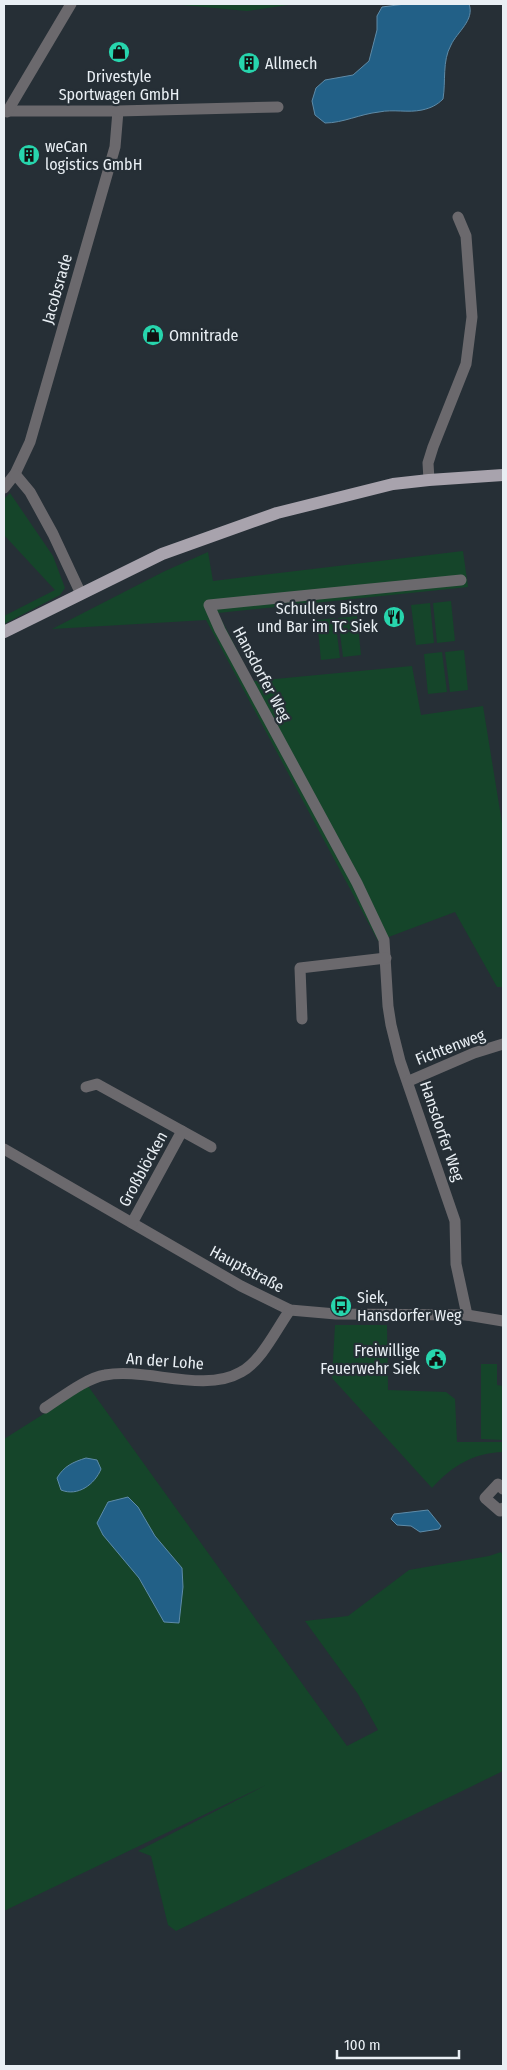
<svg xmlns="http://www.w3.org/2000/svg" width="507" height="2070" font-family="'Fira Sans Condensed',sans-serif">
	<style>
		.green { fill: #15452a }
		.water { fill: #226087; stroke: #5e8ba8 }
		.lines { fill: none; stroke-linecap: round; stroke-linejoin: round }
		.minor { stroke: #6b696d; stroke-width: 11 }
		.major { stroke: #a8a3ad; stroke-width: 12 }
		.labels { text-anchor: middle; dominant-baseline: central; stroke-width: 4.5; stroke-linejoin: round; paint-order: stroke }
		.poi-label { font-size: 16px; fill: #e9eff4; stroke: #262f36; text-anchor: start }
		.street-label { font-size: 16px; fill: #e9eff4; stroke: #262f36 }
	</style>
	<rect width="100%" height="100%" fill="#262f36"/>
	<g class="green">
		<polygon points="171,4 295,4 247,11"/>
		<polygon points="10,493 53,556 65,588 60,595 4,624 4,616 55,590 4,535 4,499"/>
		<polygon points="463,551 468,587 218,613 253,681 412,666 421,715 483,706 502,823 503,823 503,987 497,987 455,912 378,941 206,620 52,629 165,571 208,552 213,581"/>
		<polygon points="451,601 455,641 437,643 433,603"/>
		<polygon points="430,603 434,643 416,645 411,605"/>
		<polygon points="357,616 361,655 343,657 338,618"/>
		<polygon points="335,618 340,658 321,660 317,620"/>
		<polygon points="464,650 468,690 450,692 445,652"/>
		<polygon points="442,652 447,692 428,694 424,654"/>
		<path d="M335,1325H387L388,1390L446,1392L455,1399L457,1442H503V1452C473,1453 452,1466 432,1488L332,1378Z"/>
		<polygon points="481,1364 497,1364 497,1385 503,1386 503,1440 481,1439"/>
		<polygon points="88,1386 347,1746 378,1730 358,1694 305,1621 348,1616 409,1570 489,1556 501,1552 503,1557 503,1771 176,1931 168,1925 151,1856 138,1851 266,1785 4,1911 4,1439"/>
	</g>
	<g class="water">
		<path d="M405,4H469C475,20 457,32 451,45C442,61 446,81 443,99C437,105 431,108 422,110C408,113 393,109 379,112C360,114 343,123 325,123L315,115L312,101L316,88L325,80L353,75L369,61L377,30V16L382,7Z"/>
		<path d="M86,1458L97,1460L101,1469C95,1484 78,1497 61,1490L57,1478C64,1466 73,1462 86,1458Z"/>
		<polygon points="128,1497 138,1507 155,1536 182,1568 183,1587 179,1623 164,1622 139,1578 103,1535 97,1523 108,1502"/>
		<polygon points="428,1510 441,1526 439,1529 420,1532 411,1526 397,1525 391,1519 394,1514"/>
	</g>
	<g class="lines">
		<g class="minor">
			<polyline points="4,111 118,111 115,147 30,442 15,474 4,488"/>
			<polyline points="118,111 278,107"/>
			<polyline points="7,112 71,4"/>
			<polyline points="15,474 30,492 53,534 81,594"/>
			<polyline points="429,480 428,463 433,447 466,364 472,317 466,236 458,217"/>
			<polyline points="461,580 209,605 220,630 357,883 384,940 388,1006 391,1025 400,1061 455,1221 456,1264 467,1315"/>
			<polyline points="302,1019 300,968 386,958"/>
			<polyline points="409,1081 474,1053 503,1044"/>
			<polyline points="86,1087 97,1084 182,1131"/>
			<polyline points="4,1149 241,1286 290,1310 336,1314 467,1315 503,1321"/>
			<polyline points="132,1223 182,1131 211,1147"/>
			<path d="M45,1408C61,1398 86,1378 105,1375C146,1367 203,1394 241,1372C261,1362 277,1328 290,1310"/>
			<polyline points="503,1489 498,1484 485,1498 500,1511 503,1508"/>
		</g>
		<polyline class="major" points="4,632 162,554 277,513 393,484 429,480 503,475"/>
	</g>
	<defs>
		<g id="shop-disc" transform="scale(1.125)"><circle r="9.5" fill="#27d5ad" stroke="#262f36"/><path d="M-5-2.5h2.3a2.7 3.5 0 0 1 5.4 0H5L5.5 6h-11ZM-1.5-2.5h3a1.5 2.3 0 0 0-3 0Z" fill="#111"/></g>
		<g id="building-disc" transform="scale(1.125)"><circle r="9.5" fill="#27d5ad" stroke="#262f36"/><path d="M-4-6H4V6H1V3H-1V6H-4ZM-2.5-4.3h1.7v1.8h-1.7ZM.8-4.3h1.7v1.8H.8ZM-2.5-1h1.7V.8h-1.7ZM.8-1h1.7V.8H.8Z" fill="#111"/></g>
		<g id="restaurant-disc" transform="scale(1.125)"><circle r="9.5" fill="#27d5ad" stroke="#262f36"/><path d="M-5-6h1v4h1v-4h1v4h1v-4h1v5L-1.5 .5V6h-2V.5L-5-1ZM5-6V6H3V1.5H1.5Q1.5-4 5-6Z" fill="#111"/></g>
		<g id="bus-disc" transform="scale(1.125)"><circle r="9.5" fill="#27d5ad" stroke="#262f36"/><path d="M-5-6H5V4H4V6H2V4H-2V6H-4V4H-5ZM-3.5-4V0h7V-4ZM-3.5 1.2v1.5H-2V1.2ZM2 1.2v1.5H3.5V1.2Z" fill="#111"/></g>
		<g id="civic-disc" transform="scale(1.125)"><circle r="9.5" fill="#27d5ad" stroke="#262f36"/><path d="M-.6-6.5H3V-4.5H.6V-3L4-1V1h2V6H-6V1h2V-1L-.6-3ZM-1.2 2.5V6h2.4V2.5Z" fill="#111"/></g>
	</defs>
	<g fill-rule="evenodd">
		<use href="#shop-disc" x="119" y="52"/>
		<use href="#building-disc" x="249" y="63"/>
		<use href="#building-disc" x="29" y="155"/>
		<use href="#shop-disc" x="153" y="335"/>
		<use href="#restaurant-disc" x="394" y="617"/>
		<use href="#bus-disc" x="341" y="1306"/>
		<use href="#civic-disc" x="436" y="1359"/>
	</g>
	<g class="labels">
		<g class="poi-label">
			<text x="265" y="63">Allmech</text>
			<text x="119" y="76" text-anchor="middle">Drivestyle<tspan x="119" dy="18">Sportwagen GmbH</tspan></text>
			<text x="45" y="146">weCan<tspan x="45" dy="18">logistics GmbH</tspan></text>
			<text x="169" y="335">Omnitrade</text>
			<text x="378" y="608" text-anchor="end">Schullers Bistro<tspan x="378" dy="18">und Bar im TC Siek</tspan></text>
			<text x="357" y="1297">Siek,<tspan x="357" dy="18">Hansdorfer Weg</tspan></text>
			<text x="420" y="1350" text-anchor="end">Freiwillige<tspan x="420" dy="18">Feuerwehr Siek</tspan></text>
		</g>
		<g class="street-label">
			<text transform="translate(57 289) rotate(-74)">Jacobsrade</text>
			<text transform="translate(262 674) rotate(62)">Hansdorfer Weg</text>
			<text transform="translate(450 1047) rotate(-21)">Fichtenweg</text>
			<text transform="translate(442 1131) rotate(71)">Hansdorfer Weg</text>
			<text transform="translate(143 1169) rotate(-61)">Großblöcken</text>
			<text transform="translate(247 1269) rotate(28)">Hauptstraße</text>
			<text transform="translate(165 1361) rotate(4)">An der Lohe</text>
		</g>
	</g>
	<rect width="507" height="2070" fill="none" stroke="#e9eff4" stroke-width="10"/>
	<path d="M337 2050v8h122v-8" fill="none" stroke="#e9eff4" stroke-width="2.5"/>
	<text x="344" y="2050" font-size="15" fill="#e9eff4" stroke="#262f36" stroke-width="4" paint-order="stroke">100 m</text>
</svg>
